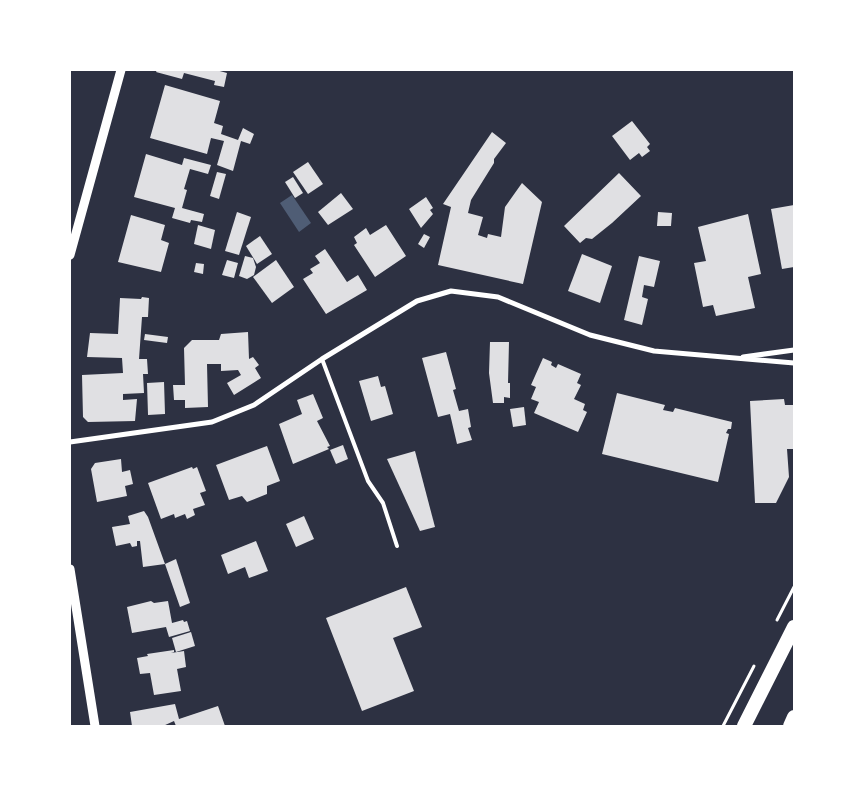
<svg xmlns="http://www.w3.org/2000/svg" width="864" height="796" font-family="Merriweather,serif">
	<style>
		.water { fill: #4f5d75 }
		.building { fill: #e0e0e3 }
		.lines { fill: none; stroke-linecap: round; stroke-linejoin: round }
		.path { stroke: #fff; stroke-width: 3 }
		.service { stroke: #fff; stroke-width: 4 }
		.minor { stroke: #fff; stroke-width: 5 }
		.tertiary { stroke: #fff; stroke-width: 9 }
		.trunk { stroke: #fff; stroke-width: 14 }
	</style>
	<rect width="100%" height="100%" fill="#2d3142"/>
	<polygon class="water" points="292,195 311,223 299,232 280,203"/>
	<g class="building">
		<polygon points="157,70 216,70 227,73 224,87 214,85 215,81 184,73 182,79 156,72"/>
		<polygon points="165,85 220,101 214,123 223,126 221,134 238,140 243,128 254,134 250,144 241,141 233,171 217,165 224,141 211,138 207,154 150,138"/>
		<polygon points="632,121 650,144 647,147 650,151 642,157 639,153 630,160 612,136"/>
		<polygon points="492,132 506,143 494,159 494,163 471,200 468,213 483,217 478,235 487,238 488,234 501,237 505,207 522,183 542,202 523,284 438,265 451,207 443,204"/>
		<polygon points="146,154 182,165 184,158 211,165 208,174 190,169 184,189 187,190 182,208 204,214 202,222 191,220 190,223 172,218 175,208 134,197"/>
		<polygon points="308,162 323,184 308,194 293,172"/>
		<polygon points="217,172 226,174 219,199 210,196"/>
		<polygon points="619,173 641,196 612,223 592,239 586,238 580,243 564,226"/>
		<polygon points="293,177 303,193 295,198 285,182"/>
		<polygon points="341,193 353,209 328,225 318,212"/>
		<polygon points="426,197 433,208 430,210 433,214 421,228 409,209"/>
		<polygon points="794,205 794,267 782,269 771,209"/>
		<polygon points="237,212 251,217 239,255 225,251"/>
		<polygon points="658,212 672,213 671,226 657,226"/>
		<polygon points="748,214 761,274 748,277 755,308 716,316 713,305 703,307 694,263 706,261 698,227"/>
		<polygon points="131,215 165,225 161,240 169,243 161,272 118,262"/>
		<polygon points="198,225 215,230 211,249 194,244"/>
		<polygon points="386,225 406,256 375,277 354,245 357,243 354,237 366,228 370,235"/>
		<polygon points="424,234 430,237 424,248 418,244"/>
		<polygon points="260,236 272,254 257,264 246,246"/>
		<polygon points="325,249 347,282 358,275 367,290 326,314 303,279 313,273 310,269 320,263 315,256"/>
		<polygon points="582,254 612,266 600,303 568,291"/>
		<polygon points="245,256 253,258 256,267 254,275 247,279 239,276"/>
		<polygon points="639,256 660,261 654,287 644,285 642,297 648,299 642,325 624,320"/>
		<polygon points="227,260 238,263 234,278 222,275"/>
		<polygon points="276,260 294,287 272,303 253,277"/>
		<polygon points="196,263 204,264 203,274 194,272"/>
		<polygon points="142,297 149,298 148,317 142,317 139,359 147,359 148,374 143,374 144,393 123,394 123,400 137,399 135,421 88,422 83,417 82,375 123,373 122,358 87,357 90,333 118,334 120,298 141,299"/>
		<polygon points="248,332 249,359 253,357 259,365 255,368 261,378 234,395 227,383 241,375 238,370 221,371 221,364 207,364 208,407 185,408 185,400 174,400 173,385 185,385 184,348 192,340 219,340 221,334"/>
		<polygon points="145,334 168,337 167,343 144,340"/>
		<polygon points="490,342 509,342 508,383 510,383 510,398 504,397 504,403 493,403 489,373"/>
		<polygon points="446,352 456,389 453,390 459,411 468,409 471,427 468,428 472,440 457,444 450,414 438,417 422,358"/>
		<polygon points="543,358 552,362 551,365 556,368 558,364 581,374 577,383 581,385 574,399 585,404 583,410 587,412 578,432 534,413 539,402 531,399 536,387 531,385"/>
		<polygon points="378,376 381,387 385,386 393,414 371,421 359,381"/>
		<polygon points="164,382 165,414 148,415 147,383"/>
		<polygon points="617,393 665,405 663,410 673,412 675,408 732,422 731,429 728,429 726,433 729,434 718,482 602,454"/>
		<polygon points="313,394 323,418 317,421 330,446 327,447 329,449 293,464 279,424 302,414 297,400"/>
		<polygon points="784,399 785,405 794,405 794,449 787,449 789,477 776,503 755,503 750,401"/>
		<polygon points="524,407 526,425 513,427 510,409"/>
		<polygon points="343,445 348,459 336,464 330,450"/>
		<polygon points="267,446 280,481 267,486 267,494 247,502 242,496 229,500 216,465"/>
		<polygon points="415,451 435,527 420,531 387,459"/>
		<polygon points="121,459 122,472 130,470 133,484 125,486 127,496 97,502 91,469 95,463"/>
		<polygon points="192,467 193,469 197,467 206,491 200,493 205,505 193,509 195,515 187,519 185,514 175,518 174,514 161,519 148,483"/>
		<polygon points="144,511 148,517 165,564 143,567 140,541 137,541 137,546 132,547 130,543 116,546 112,527 130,524 128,516"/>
		<polygon points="304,516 314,539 296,547 286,524"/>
		<polygon points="256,541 268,571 249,578 245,567 228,574 221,555"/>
		<polygon points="176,559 190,603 180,607 165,564"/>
		<polygon points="406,587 422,627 393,638 414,691 362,711 326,618"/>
		<polygon points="151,601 154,603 168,601 172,623 183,620 184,622 187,621 190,631 169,637 166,627 132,633 127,607"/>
		<polygon points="191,632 195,646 176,652 172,638"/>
		<polygon points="174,650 174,652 171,653 184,651 186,667 177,669 181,691 154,695 150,673 140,674 137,658 148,656 147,654"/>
		<polygon points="175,704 179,719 218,706 225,726 176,726 174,721 163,726 132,726 130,712"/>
	</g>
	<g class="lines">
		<g class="path">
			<polyline points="777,620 794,587"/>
			<polyline points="723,726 754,666"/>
		</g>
		<polyline class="service" points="322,359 368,481 383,503 397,546"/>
		<g class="minor">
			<polyline points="743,357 794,350"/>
			<polyline points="70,442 212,422 254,405 322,359 417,301 451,291 498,297 590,335 654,351 794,363"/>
		</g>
		<g class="tertiary">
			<polyline points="70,255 121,70"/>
			<polyline points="70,569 95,726"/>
		</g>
		<g class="trunk">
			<polyline points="744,726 794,627"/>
			<polyline points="790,726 794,717"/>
		</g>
	</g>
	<rect width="864" height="796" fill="none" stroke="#ffffff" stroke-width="142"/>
</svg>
